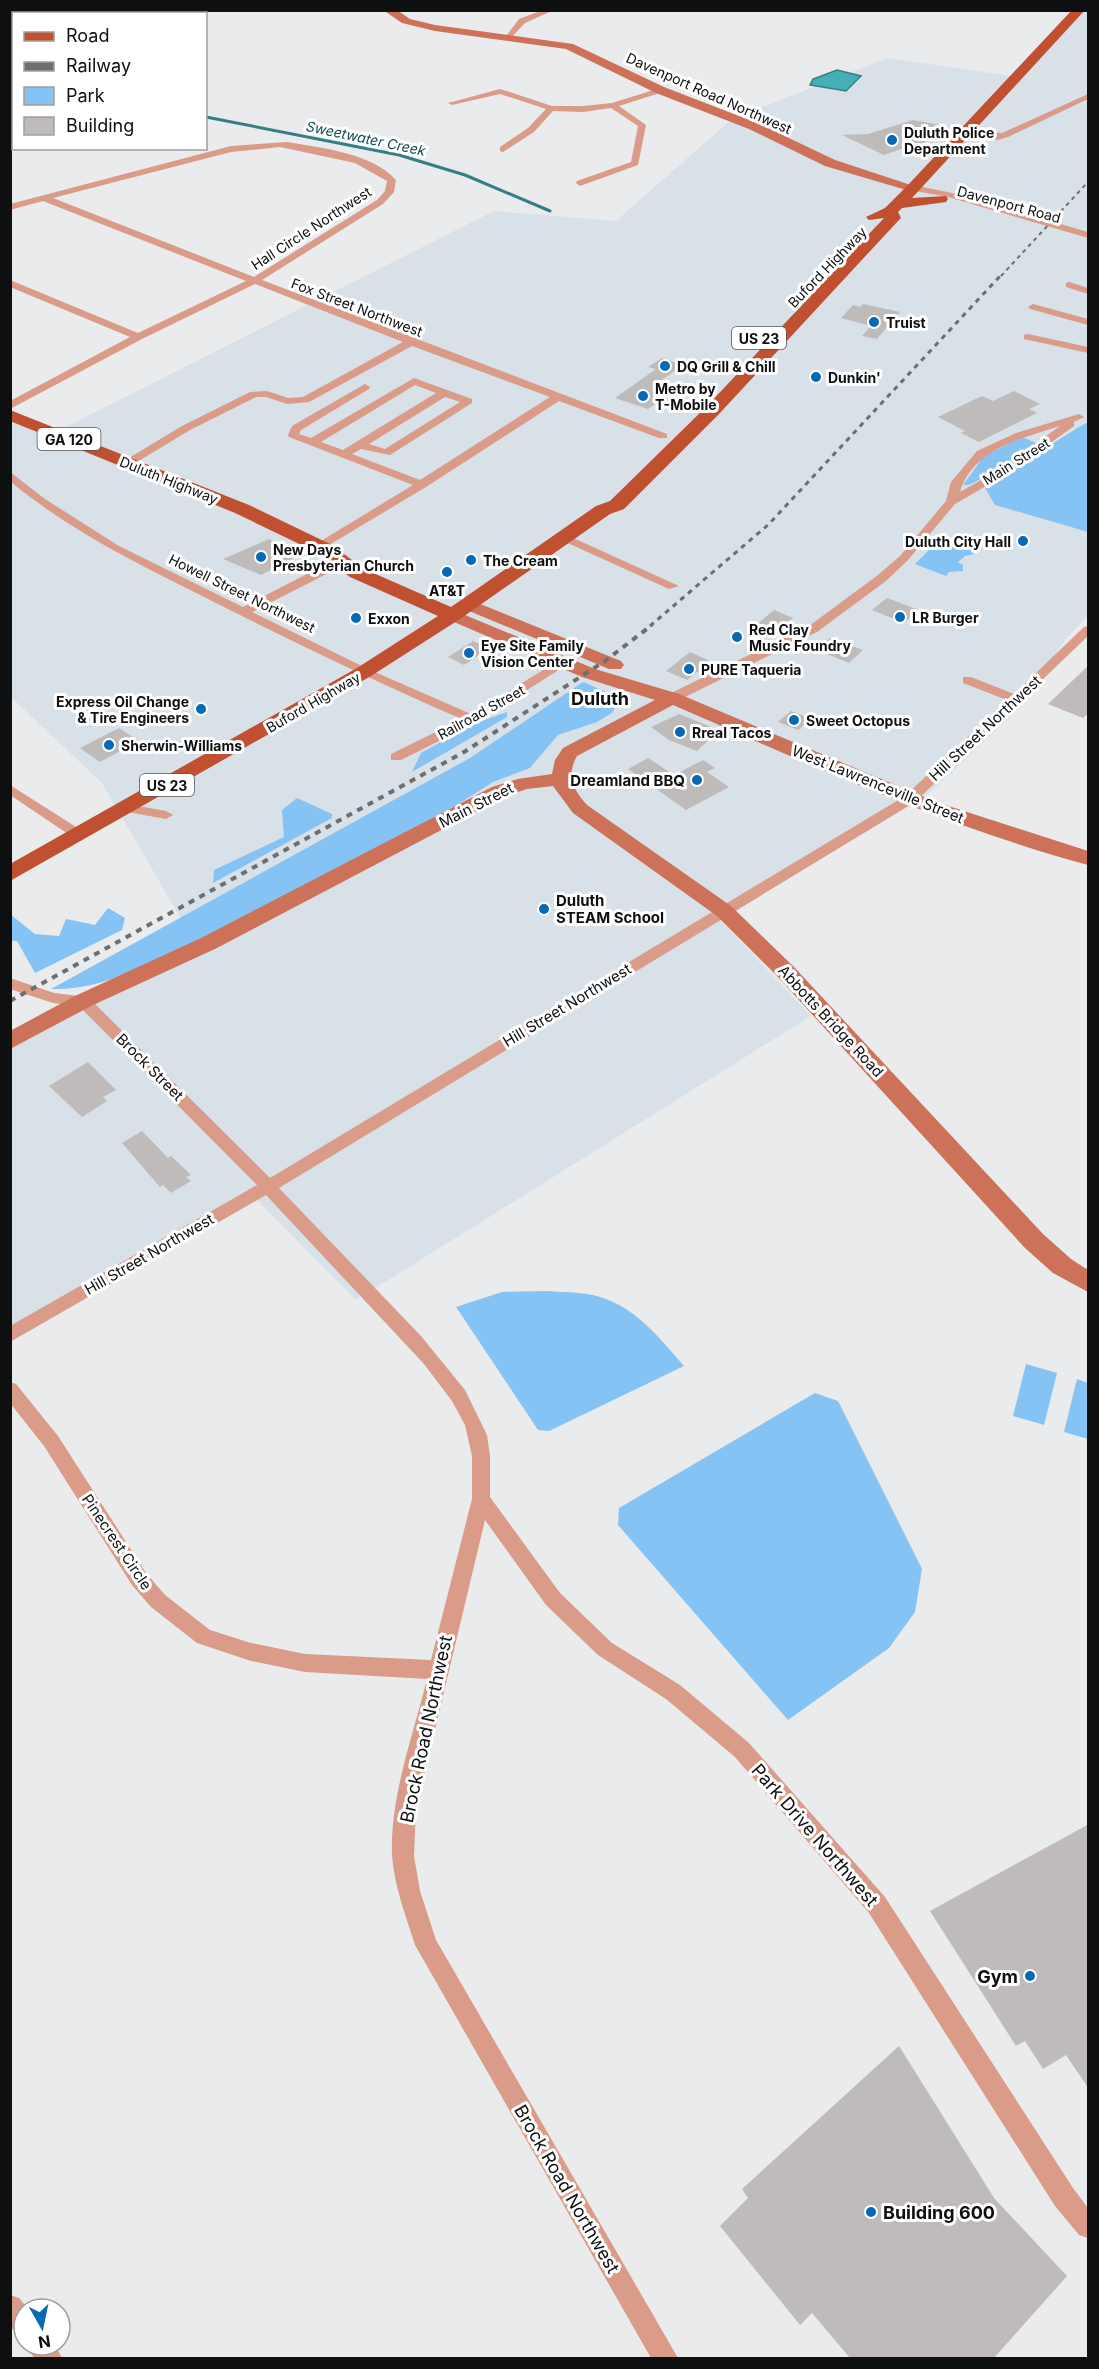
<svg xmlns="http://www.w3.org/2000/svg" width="1099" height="2369" font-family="Inter,sans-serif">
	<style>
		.built { fill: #d8e0e8 }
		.green { fill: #85c3f4 }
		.water { fill: #46aeb7; stroke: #357e85; stroke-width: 1.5 }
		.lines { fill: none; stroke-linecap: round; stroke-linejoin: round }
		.stream { stroke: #357e85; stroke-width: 3 }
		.building { fill: #bebbba }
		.street { fill: #da9b89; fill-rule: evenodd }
		.secondary { fill: #cd7158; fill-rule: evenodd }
		.primary { fill: #c15030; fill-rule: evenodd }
		.rail-far2 { stroke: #6d6e6f; stroke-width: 2; stroke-dasharray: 4 4; stroke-linecap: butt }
		.rail-far1 { stroke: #6d6e6f; stroke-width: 3; stroke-dasharray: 5 5; stroke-linecap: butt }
		.rail { stroke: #6d6e6f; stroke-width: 4; stroke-dasharray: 6 6; stroke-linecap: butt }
		.poi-dot { fill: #0669b6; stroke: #fff; stroke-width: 2 }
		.labels { text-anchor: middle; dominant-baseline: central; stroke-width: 6; stroke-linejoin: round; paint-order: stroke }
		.far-street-label { font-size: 14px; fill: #0e0f10; stroke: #fff }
		.far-poi-label { font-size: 14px; font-weight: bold; fill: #0e0f10; stroke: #fff; text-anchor: start }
		.far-water-label { font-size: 14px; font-style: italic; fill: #104e53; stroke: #fff }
		.shield { fill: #fff; stroke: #565758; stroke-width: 1.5 }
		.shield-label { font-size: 14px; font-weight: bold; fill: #0e0f10 }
		.street-label { font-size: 15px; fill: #0e0f10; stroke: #fff }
		.poi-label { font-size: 15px; font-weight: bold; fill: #0e0f10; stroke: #fff; text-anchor: end }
		.far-district-label { font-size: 18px; font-weight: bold; fill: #0e0f10; stroke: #fff }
		.near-street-label { font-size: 18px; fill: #0e0f10; stroke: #fff }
		.near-poi-label { font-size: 18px; font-weight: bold; fill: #0e0f10; stroke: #fff; text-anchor: end }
	</style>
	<rect width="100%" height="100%" fill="#e9ebed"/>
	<polygon class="built" points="1076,11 1088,11 1088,422 1063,435 985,489 996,505 1088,532 1088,616 1066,638 1021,707 926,796 719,919 811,1016 356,1300 247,1190 11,1329 11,1047 198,948 102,783 11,697 10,419 46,437 494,211 616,221 732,119 888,58 1018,77"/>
	<g class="green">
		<path d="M1088,422V532L995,505L985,488C1021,468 1052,441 1088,422Z"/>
		<polygon points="1022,437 1036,443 1000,469 969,485 963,485 984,456"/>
		<polygon points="940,539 972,550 974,554 965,556 958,562 963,565 963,571 949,572 946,576 915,564"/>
		<path d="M583,682L613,695L617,704L612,713L597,722L558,735L530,768L493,782L457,805C377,847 298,890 217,930C165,955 110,991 51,989L470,758Z"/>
		<polygon points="507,712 507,717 412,772 421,753 473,724"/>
		<polygon points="297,798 332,814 332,818 213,883 214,870 284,837 282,810"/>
		<polygon points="108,908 125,918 122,930 35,973 17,941 11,941 11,915 35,934 59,936 66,919 95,925"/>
		<path d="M546,1291C561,1292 577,1292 593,1295C633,1304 659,1337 684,1366L549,1431L538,1430L456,1307L502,1292Z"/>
		<polygon points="1026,1364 1057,1373 1044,1425 1013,1416"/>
		<polygon points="1077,1379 1088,1383 1088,1439 1064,1432"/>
		<polygon points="815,1393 838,1401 922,1569 915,1612 889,1648 788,1720 618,1525 619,1508"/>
	</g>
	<polygon class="water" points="837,70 861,76 846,91 810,85 813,79"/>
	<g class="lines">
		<g class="stream">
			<polyline points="10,48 14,49"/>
			<polyline points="206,117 399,155 465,175 550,211"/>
		</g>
	</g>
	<g class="building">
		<polygon points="913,120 941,125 922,145 916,144 884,155 842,135 868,134"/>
		<polygon points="863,304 900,312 877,339 862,336 871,326 841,318 853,305 860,307"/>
		<polygon points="662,358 683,365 652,387 671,393 648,409 615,398 656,369 648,367"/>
		<polygon points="1014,391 1040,404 1029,409 1037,413 979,442 961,433 965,431 938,417 982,396 993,401"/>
		<polygon points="269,539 299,555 261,575 223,559"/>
		<polygon points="887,598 919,610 904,623 872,610"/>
		<polygon points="774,610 793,618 789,621 793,623 780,633 755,626"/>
		<polygon points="831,638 863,650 849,663 812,648"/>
		<polygon points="473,641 489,648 464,665 448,657"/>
		<polygon points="690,652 710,661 708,663 714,666 697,672 687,680 666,671"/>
		<polygon points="1089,665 1089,713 1083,718 1048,704"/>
		<polygon points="791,711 811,719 798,730 778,722"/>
		<polygon points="679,714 719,730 697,751 669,740 651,727"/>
		<polygon points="119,728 139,741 100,762 80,748"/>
		<polygon points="648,758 674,775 703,760 715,768 707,772 729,787 686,810 628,769"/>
		<polygon points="88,1062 116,1090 103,1097 107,1101 82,1117 49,1086"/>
		<polygon points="142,1131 168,1158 171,1156 191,1175 186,1177 191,1181 171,1193 163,1185 160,1187 122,1143"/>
		<polygon points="1089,1824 1089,2089 1066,2055 1043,2069 1025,2041 1016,2046 930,1911"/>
		<polygon points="899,2046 994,2198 1067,2276 994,2358 850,2358 812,2313 800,2325 720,2226 748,2198 742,2189"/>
	</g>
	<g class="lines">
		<g class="street">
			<polygon points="117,10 127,10 113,14"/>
			<polygon points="543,10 554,10 525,23 509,40 503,40 519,19"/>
			<polygon points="660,88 663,92 619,106 646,125 638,165 580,186 576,183 577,181 631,162 638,126 611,108 583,112 553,111 534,132 503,152 500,151 500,147 528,128 546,109 500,94 452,105 448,103 500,89 552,106 583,106 612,103"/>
			<polygon points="1088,94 1088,99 1008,137 997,140 960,132 964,129 1002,133"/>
			<path d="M287,142C322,148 372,153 396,180L394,192L383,204L262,280L667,434V438H659L559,401L426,487L324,548H316V544L413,485L289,437L288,435L292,426L365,384L370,387L369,389L301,430L299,434L311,438L414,378L472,399V403L390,455L361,449L352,454L420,480L550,397L412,346L309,402L287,404L266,397H256L190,430L132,465H124V461L182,426L250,392L267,391L288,398L303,397L403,342L255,284L142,339L10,409V401L130,337L10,287V280L138,333L246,281L43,201L10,210V204L231,146ZM280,147L355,163L387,181L385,191L377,200L254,277L53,198L231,152ZM415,385L436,393L343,450L321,442ZM445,397L460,402L385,449L369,444Z"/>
			<polygon points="913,185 952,193 1088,232 1088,238 948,197 910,190 910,186"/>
			<polygon points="1069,282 1088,288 1088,294 1066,287 1066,283"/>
			<polygon points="1033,304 1088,319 1088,325 1030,309 1028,307"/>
			<polygon points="1028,334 1088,347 1088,353 1024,339 1024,335"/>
			<path d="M1079,414L1084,417L1074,422V426L1010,472L955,504L908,560L886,581L817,632L677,701H667V695L809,626L878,575L900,556L946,501L951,482L977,451L1016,433ZM1060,426L1002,468L960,492C972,450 1022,438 1060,426Z"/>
			<path d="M10,472L45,499L119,546L243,607L336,559H344V565L252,612L368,669L471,714L561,659L565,658L571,662L477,722L401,760H391V754L462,719C378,683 296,643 214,602C143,566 72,533 10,481Z"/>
			<polygon points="561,536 569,536 679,586 669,589 561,540"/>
			<path d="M1088,626V636L915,802L279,1188L421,1336L465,1390L487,1435L490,1456V1497L560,1593L612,1643L680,1685L749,1743L885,1897L1073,2188L1088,2208V2238L1079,2235L1055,2206L869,1913L735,1757L666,1699L598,1655L546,1605L485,1520L416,1809L414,1856L420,1891L436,1940L678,2358H651L415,1945C406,1916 394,1886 392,1855C390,1796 413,1736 427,1679L305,1672L251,1661L197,1643L151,1607L132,1585L44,1446L10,1403V1382L16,1384L58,1436L146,1573L165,1595L210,1630L251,1643L305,1654L431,1660L472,1499V1456L465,1425L452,1401L424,1364L266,1195L10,1342V1326L257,1185L79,1006L53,1003L10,989V978L54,993L88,997L270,1178L905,796L1007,700L963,683V677H971L1014,694L1084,627Z"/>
			<polygon points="10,785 84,832 84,838 74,838 10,795"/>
			<polygon points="127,804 166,811 173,815 166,819 122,811 122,805"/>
			<polygon points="10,2295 19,2298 28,2309 24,2309 24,2337 10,2327"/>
			<polygon points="26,2345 55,2345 62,2358 34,2358"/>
		</g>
		<g class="secondary">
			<polygon points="383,10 397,10 410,19 435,25 573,44 664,87 757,123 835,160 920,188 913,192 825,166 749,129 656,93 566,49 435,31 402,23"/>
			<polygon points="468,599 621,661 624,665 621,669 609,669 462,608 459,604"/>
			<path d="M453,610L595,669L679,694L936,802L1088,851V865C944,826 809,764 673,705L577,756C566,775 573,790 587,805L731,906L794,967L1043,1234L1071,1259L1088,1270V1292L1053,1273L1025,1248L778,977L717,916L573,813L553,786L527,789L506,796L217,948L91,1006L10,1049V1031L75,996L201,938L492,787L518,779L552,774L555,760L563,748L655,700L582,677L447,619L444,615Z"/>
		</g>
		<polygon class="primary" points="1072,10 1085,10 912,198 946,196 948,199 946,202 902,208 898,212 901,218 898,221 719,414 624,509 610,514 460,619 371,676 10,881 10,864 357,668 438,616 350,577 318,553 235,513 10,421 10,410 249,505 332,545 364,569 451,607 596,506 610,501 707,406 884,218 869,220 866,217 885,208 908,185"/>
		<polyline class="rail-far2" points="1001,276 1088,182"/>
		<polyline class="rail-far1" points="650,626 768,525 1002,274"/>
		<polyline class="rail" points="10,1001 464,752 605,661 652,625"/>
	</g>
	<g class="poi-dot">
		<circle cx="892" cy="140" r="6"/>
		<circle cx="874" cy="322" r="6"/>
		<circle cx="665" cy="366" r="6"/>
		<circle cx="816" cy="377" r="6"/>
		<circle cx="643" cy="396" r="6"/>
		<circle cx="1023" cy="541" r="6"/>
		<circle cx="261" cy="557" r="6"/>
		<circle cx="471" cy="560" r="6"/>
		<circle cx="447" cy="572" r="6"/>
		<circle cx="900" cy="617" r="6"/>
		<circle cx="356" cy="618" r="6"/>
		<circle cx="737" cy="637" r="6"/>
		<circle cx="469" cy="653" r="6"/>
		<circle cx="689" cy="669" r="6"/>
		<circle cx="201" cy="709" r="6"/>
		<circle cx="794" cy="720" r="6"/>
		<circle cx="680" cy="732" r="6"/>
		<circle cx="109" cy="745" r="6"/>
		<circle cx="697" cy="780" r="6"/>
		<circle cx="544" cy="909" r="6"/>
		<circle cx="1030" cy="1976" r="6"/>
		<circle cx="871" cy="2212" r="6"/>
	</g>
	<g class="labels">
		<g class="far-street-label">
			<text transform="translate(709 93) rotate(24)">Davenport Road Northwest</text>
			<text transform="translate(1009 204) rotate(15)">Davenport Road</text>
			<text transform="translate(311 228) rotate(-33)">Hall Circle Northwest</text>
			<text transform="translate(827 267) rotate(-46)">Buford Highway</text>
			<text transform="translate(357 307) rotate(21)">Fox Street Northwest</text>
			<text transform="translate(1016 461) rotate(-32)">Main Street</text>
			<text transform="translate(169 480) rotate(22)">Duluth Highway</text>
			<text transform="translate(242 593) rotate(26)">Howell Street Northwest</text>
			<text transform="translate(313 702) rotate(-30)">Buford Highway</text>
			<text transform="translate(481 712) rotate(-29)">Railroad Street</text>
		</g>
		<g class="far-poi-label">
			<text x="904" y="132">Duluth Police<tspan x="904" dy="16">Department</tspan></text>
			<text x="886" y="322">Truist</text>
			<text x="677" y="366">DQ Grill &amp; Chill</text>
			<text x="828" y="377">Dunkin'</text>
			<text x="655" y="388">Metro by<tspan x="655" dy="16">T-Mobile</tspan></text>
			<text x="1011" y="541" text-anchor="end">Duluth City Hall</text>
			<text x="273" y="549">New Days<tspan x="273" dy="16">Presbyterian Church</tspan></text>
			<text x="483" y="560">The Cream</text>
			<text x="447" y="590" text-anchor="middle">AT&amp;T</text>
			<text x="912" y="617">LR Burger</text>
			<text x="368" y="618">Exxon</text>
			<text x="749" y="629">Red Clay<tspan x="749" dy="16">Music Foundry</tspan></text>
			<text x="481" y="645">Eye Site Family<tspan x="481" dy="16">Vision Center</tspan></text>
			<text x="701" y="669">PURE Taqueria</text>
			<text x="189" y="701" text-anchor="end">Express Oil Change<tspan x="189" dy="16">&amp; Tire Engineers</tspan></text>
			<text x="806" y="720">Sweet Octopus</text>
			<text x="692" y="732">Rreal Tacos</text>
			<text x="121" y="745">Sherwin-Williams</text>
		</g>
		<g class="far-water-label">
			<text transform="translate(366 138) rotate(12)">Sweetwater Creek</text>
		</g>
		<g class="shield">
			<rect x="732" y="327" width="54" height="22" rx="4.5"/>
			<rect x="37.5" y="428" width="63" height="22" rx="4.5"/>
			<rect x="140" y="774" width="54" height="22" rx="4.5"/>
		</g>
		<g class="shield-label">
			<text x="759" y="338">US 23</text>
			<text x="69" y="439">GA 120</text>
			<text x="167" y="785">US 23</text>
		</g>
		<g class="street-label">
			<text transform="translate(985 728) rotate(-43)">Hill Street Northwest</text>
			<text transform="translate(878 784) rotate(22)">West Lawrenceville Street</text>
			<text transform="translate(476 805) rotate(-27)">Main Street</text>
			<text transform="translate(567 1005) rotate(-31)">Hill Street Northwest</text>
			<text transform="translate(831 1021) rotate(47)">Abbotts Bridge Road</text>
			<text transform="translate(150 1067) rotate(45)">Brock Street</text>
			<text transform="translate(149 1254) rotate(-30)">Hill Street Northwest</text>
			<text transform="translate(117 1542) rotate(56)">Pinecrest Circle</text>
		</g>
		<g class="poi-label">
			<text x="685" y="780">Dreamland BBQ</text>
			<text x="556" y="900" text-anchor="start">Duluth<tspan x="556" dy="17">STEAM School</tspan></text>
		</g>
		<g class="far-district-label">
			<text x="600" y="698">Duluth</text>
		</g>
		<g class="near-street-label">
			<text transform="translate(426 1729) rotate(-78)">Brock Road Northwest</text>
			<text transform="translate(815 1835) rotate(49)">Park Drive Northwest</text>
			<text transform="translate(567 2189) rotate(60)">Brock Road Northwest</text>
		</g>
		<g class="near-poi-label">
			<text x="1018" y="1976">Gym</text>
			<text x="883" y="2212" text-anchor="start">Building 600</text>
		</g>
	</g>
	<rect width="1099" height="2369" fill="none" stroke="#0e0f10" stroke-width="24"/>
	<rect x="12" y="12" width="195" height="138" fill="#ffffff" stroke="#9f9f9f" stroke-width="1.5"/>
	<rect x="24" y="32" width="30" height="9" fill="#c15030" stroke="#9f9f9f" stroke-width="1.5"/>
	<text x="66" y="42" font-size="18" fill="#0e0f10">Road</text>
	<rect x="24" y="62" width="30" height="9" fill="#6d6e6f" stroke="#9f9f9f" stroke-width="1.5"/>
	<text x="66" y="72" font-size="18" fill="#0e0f10">Railway</text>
	<rect x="24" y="87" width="30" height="18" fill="#85c3f4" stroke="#9f9f9f" stroke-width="1.5"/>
	<text x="66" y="102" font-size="18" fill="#0e0f10">Park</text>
	<rect x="24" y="117" width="30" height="18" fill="#bebbba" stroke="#9f9f9f" stroke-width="1.5"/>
	<text x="66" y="132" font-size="18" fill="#0e0f10">Building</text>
	<g transform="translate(42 2327) rotate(171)"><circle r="28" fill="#ffffff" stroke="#9f9f9f" stroke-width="1.5"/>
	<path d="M0-4.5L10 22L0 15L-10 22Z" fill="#0669b6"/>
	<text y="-9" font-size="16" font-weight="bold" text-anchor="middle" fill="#0e0f10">N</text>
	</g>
</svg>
